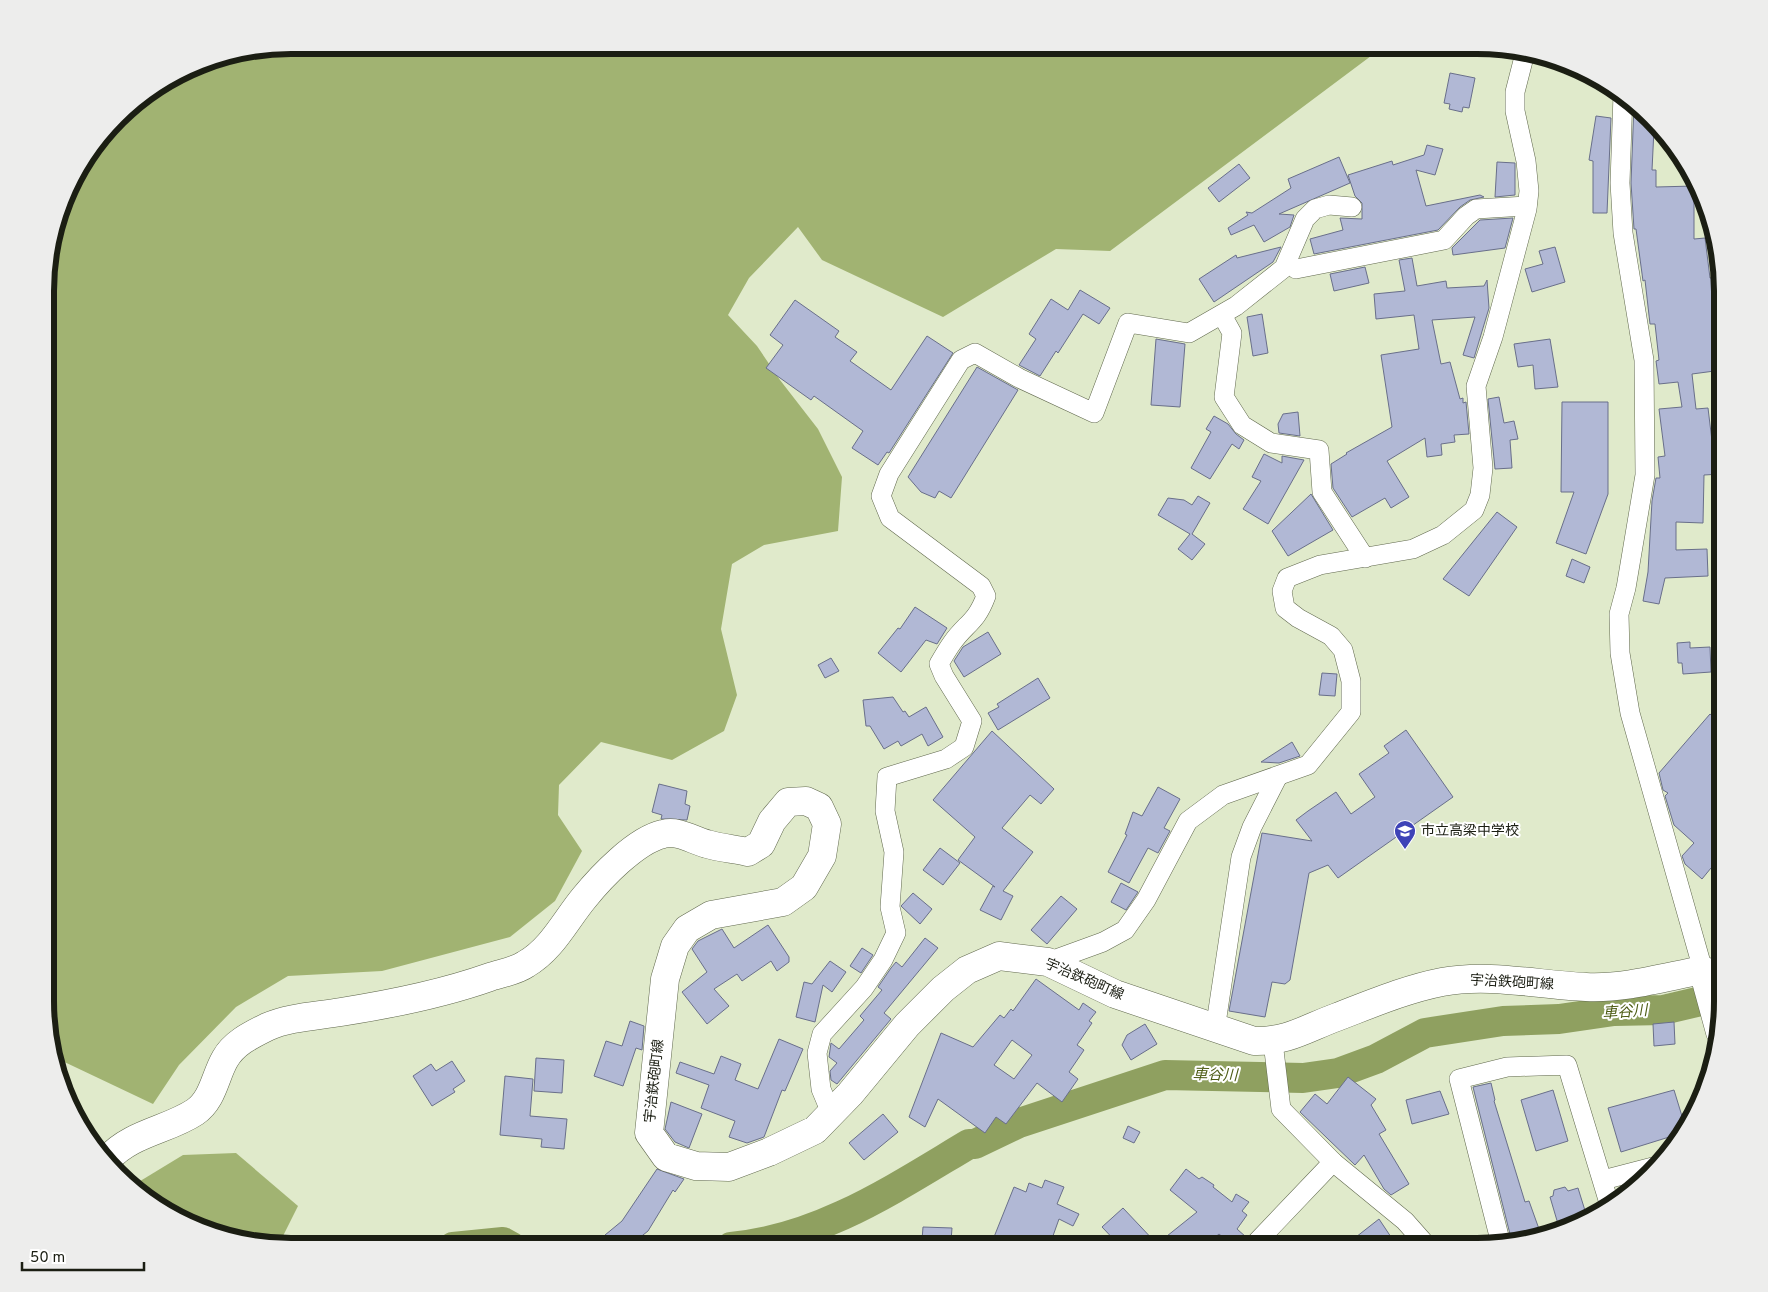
<svg xmlns="http://www.w3.org/2000/svg" width="1768" height="1292" font-family="Overpass,'Noto Sans JP',sans-serif">
	<style>
		.forest { fill: #a1b372 }
		.lines { fill: none; stroke-linecap: round; stroke-linejoin: round }
		.river { stroke: #8fa060; stroke-width: 30 }
		.building { fill: #b1b8d5; stroke: #696f8a; fill-rule: evenodd }
		.street-casing { stroke: #61694e; stroke-width: 20 }
		.secondary-casing { stroke: #61694e; stroke-width: 29 }
		.street { stroke: #fff; stroke-width: 19 }
		.secondary { stroke: #fff; stroke-width: 28 }
		.labels { text-anchor: middle; dominant-baseline: central; stroke-width: 4; stroke-linejoin: round; paint-order: stroke }
		.poi-label { font-size: 14px; fill: #1b1e13; stroke: #fff; text-anchor: start }
		.street-label { font-size: 14px; fill: #1b1e13; stroke: #fff }
		.water-label { font-size: 15px; font-style: italic; fill: #4d5c14; stroke: #fff }
		.rim { fill: none; stroke: #1b1e13; stroke-width: 6 }
	</style>
	<rect width="100%" height="100%" fill="#e0eacb"/>
	<g class="forest">
		<polygon points="291,45 1379,45 1379,50 1110,251 1056,249 943,317 822,260 798,227 749,278 728,315 757,346 780,380 818,429 842,477 838,531 764,545 732,564 721,629 737,695 724,731 672,760 601,742 559,785 558,815 582,851 555,901 510,937 382,971 288,976 236,1007 179,1065 153,1104 56,1058 47,1033 47,259 70,182 128,106 197,64"/>
		<polygon points="236,1153 298,1206 278,1246 211,1234 141,1196 132,1186 183,1155"/>
	</g>
	<g class="lines">
		<g class="river">
			<polyline points="453,1247 503,1242 512,1247"/>
			<path d="M731,1247C820,1239 895,1188 969,1144H975L1019,1123L1165,1075L1303,1078L1338,1073L1376,1059L1425,1033L1503,1021L1559,1019L1614,1011L1663,1010L1722,996"/>
		</g>
	</g>
	<g class="building">
		<polygon points="1450,73 1475,78 1469,108 1463,107 1462,112 1449,109 1450,104 1444,103"/>
		<polygon points="1634,104 1654,129 1652,170 1656,170 1656,187 1694,186 1694,239 1705,238 1710,278 1722,277 1722,370 1692,374 1696,409 1708,408 1712,441 1717,441 1718,452 1720,452 1721,474 1704,475 1703,523 1676,522 1676,550 1707,549 1708,576 1665,578 1659,604 1643,601 1648,572 1652,501 1656,478 1660,478 1658,457 1665,456 1659,409 1682,407 1678,382 1659,384 1656,361 1659,360 1655,324 1650,324 1645,280 1643,281 1636,229 1634,229 1631,183"/>
		<polygon points="1596,116 1611,118 1607,213 1593,213 1593,161 1589,160"/>
		<polygon points="1427,145 1443,149 1435,175 1416,170 1426,206 1480,195 1484,197 1470,200 1460,207 1438,230 1314,254 1310,239 1343,230 1340,218 1362,219 1362,203 1355,196 1348,175 1392,161 1393,165 1424,155"/>
		<polygon points="1339,157 1350,183 1279,214 1294,215 1290,227 1264,242 1254,225 1231,235 1228,228 1248,215 1246,212 1252,213 1291,188 1288,179"/>
		<polygon points="1497,162 1515,163 1515,195 1495,197"/>
		<polygon points="1239,164 1250,178 1219,202 1208,188"/>
		<polygon points="1513,218 1505,248 1453,255 1452,248 1480,220"/>
		<polygon points="1281,247 1273,262 1214,302 1199,279 1236,255 1237,258"/>
		<polygon points="1555,247 1565,282 1532,292 1525,269 1543,264 1539,251"/>
		<polygon points="1412,258 1417,286 1446,281 1447,288 1484,286 1487,280 1489,308 1474,358 1463,355 1475,317 1432,320 1441,364 1450,362 1460,399 1463,398 1463,403 1466,402 1469,434 1454,435 1455,442 1441,444 1442,455 1427,457 1425,438 1387,461 1409,497 1391,508 1385,498 1352,517 1333,488 1331,464 1347,454 1346,453 1392,427 1381,355 1419,349 1414,315 1376,319 1374,294 1405,291 1399,260"/>
		<polygon points="1365,267 1369,283 1334,291 1330,274"/>
		<polygon points="1080,290 1110,308 1099,324 1083,314 1058,353 1056,351 1040,376 1019,365 1036,339 1029,334 1051,299 1068,310"/>
		<polygon points="795,300 839,331 835,337 857,352 850,361 891,390 927,336 953,353 889,453 887,452 878,465 852,448 863,431 814,396 811,400 766,368 783,345 770,335"/>
		<polygon points="1262,314 1268,353 1253,356 1247,317"/>
		<polygon points="1156,339 1185,344 1180,407 1151,405"/>
		<polygon points="1550,339 1558,387 1535,389 1533,365 1518,367 1514,344"/>
		<polygon points="977,367 1018,390 951,498 939,491 935,498 921,492 908,477"/>
		<polygon points="1499,397 1504,423 1514,421 1518,439 1510,440 1512,468 1495,469 1488,399"/>
		<polygon points="1562,402 1608,402 1608,494 1586,554 1556,543 1574,492 1561,492"/>
		<polygon points="1298,412 1300,436 1279,433 1278,424 1283,414"/>
		<polygon points="1214,416 1228,424 1236,434 1244,440 1239,449 1232,444 1210,479 1191,468 1211,432 1206,429"/>
		<polygon points="1264,454 1282,463 1282,456 1304,460 1268,524 1243,509 1261,481 1252,477"/>
		<polygon points="1311,494 1333,530 1288,556 1272,531"/>
		<polygon points="1198,496 1210,503 1192,534 1205,544 1192,560 1178,549 1190,534 1158,515 1168,498 1184,500 1192,505"/>
		<polygon points="1497,512 1517,527 1469,596 1443,579"/>
		<polygon points="1572,559 1590,567 1584,583 1566,576"/>
		<polygon points="915,607 947,628 937,644 926,640 901,672 878,653 898,628 900,629"/>
		<polygon points="988,632 1001,654 964,677 954,661 963,647"/>
		<polygon points="1690,642 1690,648 1710,647 1711,672 1683,674 1682,663 1678,663 1677,643"/>
		<polygon points="831,658 839,671 825,678 818,665"/>
		<polygon points="1322,673 1337,674 1335,696 1319,695"/>
		<polygon points="1038,678 1050,698 998,730 988,713 999,707 997,704"/>
		<polygon points="893,697 903,712 905,711 909,717 926,707 943,737 928,746 922,734 901,746 898,741 884,749 870,726 866,726 863,700"/>
		<polygon points="1710,714 1722,724 1722,877 1711,868 1702,879 1685,864 1682,856 1694,843 1674,825 1665,796 1668,793 1663,790 1659,773"/>
		<polygon points="1406,730 1453,797 1338,878 1328,865 1309,873 1290,980 1285,984 1272,982 1265,1017 1229,1011 1262,833 1312,841 1296,820 1308,811 1336,792 1351,814 1375,797 1359,774 1389,753 1384,746"/>
		<polygon points="992,731 1054,789 1041,804 1030,795 1002,828 1033,852 1003,891 1013,896 1001,920 980,910 993,886 995,887 958,860 975,837 933,800"/>
		<polygon points="1292,742 1300,756 1279,763 1261,762"/>
		<polygon points="659,784 687,791 685,804 690,806 687,820 661,819 662,815 652,812"/>
		<polygon points="1158,787 1180,799 1164,828 1170,831 1158,853 1148,848 1129,883 1108,872 1127,835 1125,834 1133,812 1142,816"/>
		<polygon points="940,848 960,863 943,885 923,870"/>
		<polygon points="1121,883 1138,892 1126,910 1111,902"/>
		<polygon points="913,893 932,909 920,924 901,906"/>
		<polygon points="1061,896 1077,909 1047,944 1031,930"/>
		<polygon points="768,925 789,957 789,962 777,971 771,961 742,981 737,974 714,989 729,1006 707,1024 682,992 707,972 692,949 698,941 722,929 734,948"/>
		<polygon points="925,938 938,948 884,1013 891,1019 837,1084 831,1080 830,1071 837,1063 829,1057 831,1043 839,1049 864,1020 860,1016 882,990 878,987 891,968 896,962 902,967"/>
		<polygon points="862,948 873,955 861,973 850,966"/>
		<polygon points="830,961 846,972 832,992 823,985 815,1022 796,1017 804,982 812,984"/>
		<path d="M1036,979L1079,1010L1083,1003L1096,1012L1089,1021L1092,1023L1077,1045L1084,1050L1069,1072L1078,1079L1062,1102L1037,1083L1006,1124L996,1117L985,1133L938,1099L925,1127L909,1117L941,1033L973,1047L1000,1015L1004,1018L1011,1009L1013,1011ZM1012,1040L1032,1055L1014,1079L994,1065Z"/>
		<polygon points="630,1021 644,1026 642,1050 636,1048 623,1086 594,1076 606,1041 622,1046"/>
		<polygon points="1674,1022 1675,1044 1654,1046 1653,1024"/>
		<polygon points="1145,1024 1157,1044 1131,1060 1122,1045 1127,1035"/>
		<polygon points="779,1039 803,1049 785,1091 782,1090 764,1137 747,1143 729,1137 735,1121 701,1108 709,1085 676,1073 680,1062 714,1074 721,1056 741,1064 735,1080 758,1089"/>
		<polygon points="536,1058 564,1060 562,1093 534,1091"/>
		<polygon points="452,1061 465,1081 453,1089 455,1092 432,1106 413,1076 431,1064 436,1071"/>
		<polygon points="505,1076 533,1079 530,1116 567,1119 564,1149 541,1147 542,1139 500,1135"/>
		<polygon points="1348,1077 1376,1099 1371,1105 1386,1130 1379,1134 1409,1184 1391,1195 1384,1189 1364,1155 1355,1165 1300,1112 1315,1094 1327,1104"/>
		<polygon points="1491,1083 1495,1100 1494,1101 1525,1202 1529,1201 1539,1229 1533,1230 1536,1239 1512,1242 1473,1087"/>
		<polygon points="1553,1090 1568,1141 1536,1151 1521,1100"/>
		<polygon points="1674,1090 1685,1126 1682,1133 1621,1152 1608,1108"/>
		<polygon points="1440,1091 1449,1114 1412,1124 1406,1100"/>
		<polygon points="671,1102 702,1114 689,1148 675,1142 665,1129"/>
		<polygon points="883,1114 898,1132 864,1160 849,1143"/>
		<polygon points="1128,1126 1140,1132 1134,1143 1123,1138"/>
		<polygon points="657,1169 684,1179 675,1192 673,1190 648,1231 628,1247 614,1247 605,1235 622,1221"/>
		<polygon points="1186,1169 1199,1179 1202,1177 1214,1185 1213,1187 1232,1202 1236,1194 1249,1202 1242,1211 1247,1215 1237,1229 1246,1237 1241,1247 1235,1247 1219,1234 1203,1247 1121,1247 1102,1227 1123,1208 1157,1244 1197,1212 1170,1190"/>
		<polygon points="1045,1180 1064,1187 1057,1204 1079,1214 1073,1226 1059,1219 1049,1247 1004,1247 992,1242 1014,1187 1026,1192 1029,1183 1042,1188"/>
		<polygon points="1565,1187 1568,1191 1578,1188 1587,1217 1572,1223 1571,1220 1558,1224 1550,1197 1553,1196 1554,1190"/>
		<polygon points="1379,1219 1391,1237 1389,1239 1395,1247 1363,1247 1356,1237"/>
		<polygon points="923,1227 952,1228 951,1241 922,1240"/>
	</g>
	<g class="lines">
		<g class="street-casing">
			<g id="street">
				<polyline points="1623,94 1620,183 1623,233 1644,360 1645,475 1626,588 1619,614 1620,653 1630,713 1703,970"/>
				<polyline points="1296,269 1444,240 1466,216 1476,209 1527,206"/>
				<polyline points="1222,315 1232,333 1224,397 1242,425 1271,443 1319,450 1322,492 1365,558"/>
				<polyline points="1048,962 1103,942 1125,930 1146,900 1188,821 1223,795 1308,765 1351,712 1351,681 1343,650 1331,636 1298,618 1285,608 1282,591 1287,578 1320,565 1413,549 1443,535 1474,510 1480,495 1483,468 1476,386 1493,337 1527,209 1529,191 1526,161 1515,111 1515,92 1525,53"/>
				<polyline points="1215,1030 1241,857 1252,827 1277,778"/>
				<polyline points="1273,1042 1281,1109 1333,1162 1405,1221 1428,1247"/>
				<path d="M831,1113L821,1089L817,1053L822,1034L864,988L883,960L896,933L890,907L894,852L885,811L887,777L946,759L964,747L972,721L944,676L939,664C943,657 947,650 952,643C966,623 976,623 986,596L981,586L890,518L881,496L889,474L961,360L975,353L1019,378L1094,413L1128,323L1189,333L1236,306L1284,268L1305,219L1315,209L1329,205L1352,207"/>
				<polyline points="1603,1180 1653,1167"/>
				<polyline points="1501,1244 1459,1079 1507,1067 1567,1065 1609,1203"/>
				<polyline points="1252,1247 1333,1162"/>
			</g>
		</g>
		<g class="secondary-casing">
			<path id="secondary" d="M108,1159C131,1133 168,1130 195,1112C213,1100 215,1076 225,1059C234,1043 251,1035 267,1027C289,1017 318,1016 341,1012C392,1004 442,994 490,977C502,973 516,971 526,964C552,949 565,921 584,898C601,877 636,840 663,834C679,830 692,840 707,844C720,848 735,849 748,852L761,844L772,821L788,802L806,801L819,807L827,824L822,856L804,887L783,902L711,915L687,929L675,946L665,979L649,1133L666,1157L696,1166L729,1167L769,1152L815,1130L850,1094L907,1025L943,989L967,970L999,956L1048,962L1115,994L1254,1041C1287,1042 1307,1028 1337,1017C1371,1004 1406,989 1442,982C1489,973 1539,985 1586,987C1624,989 1665,977 1703,970L1720,1032"/>
		</g>
		<use href="#street" class="street"/>
		<use href="#secondary" class="secondary"/>
	</g>
	<defs>
		<g id="school-pin" transform="scale(1.125)"><path d="M0 17L-7.5 6A9.5 9.5 0 1 1 7.5 6Z" fill="#3e43b7" stroke="#fff"/><path d="M0-5L7-2L0 1L-7-2ZM-4 1L0 2.5L4 1V4Q0 6-4 4Z" fill="#fff"/></g>
	</defs>
	<g fill-rule="evenodd">
		<use href="#school-pin" x="1405" y="831"/>
	</g>
	<g class="labels">
		<g class="poi-label">
			<text x="1421" y="831">市立高梁中学校</text>
		</g>
		<g class="street-label">
			<text transform="translate(1084 980) rotate(23)">宇治鉄砲町線</text>
			<text transform="translate(1512 983) rotate(3)">宇治鉄砲町線</text>
			<text transform="translate(655 1081) rotate(-84)">宇治鉄砲町線</text>
		</g>
		<g class="water-label">
			<text transform="translate(1625 1013) rotate(-4)">車谷川</text>
			<text transform="translate(1215 1076) rotate(1)">車谷川</text>
		</g>
	</g>
	<path d="M0 0H1768V1292H0ZM291 54H1477A237 237 0 0 1 1714 291V1001A237 237 0 0 1 1477 1238H291A237 237 0 0 1 54 1001V291A237 237 0 0 1 291 54Z" fill="#ededec" fill-rule="evenodd"/>
	<path class="rim" d="M291 54H1477A237 237 0 0 1 1714 291V1001A237 237 0 0 1 1477 1238H291A237 237 0 0 1 54 1001V291A237 237 0 0 1 291 54Z"/>
	<path d="M22 1262v8h122v-8" fill="none" stroke="#1b1e13" stroke-width="2.5"/>
	<text x="30" y="1262" font-size="15" fill="#1b1e13" stroke="#ffffff" stroke-width="4" paint-order="stroke">50 m</text>
</svg>
